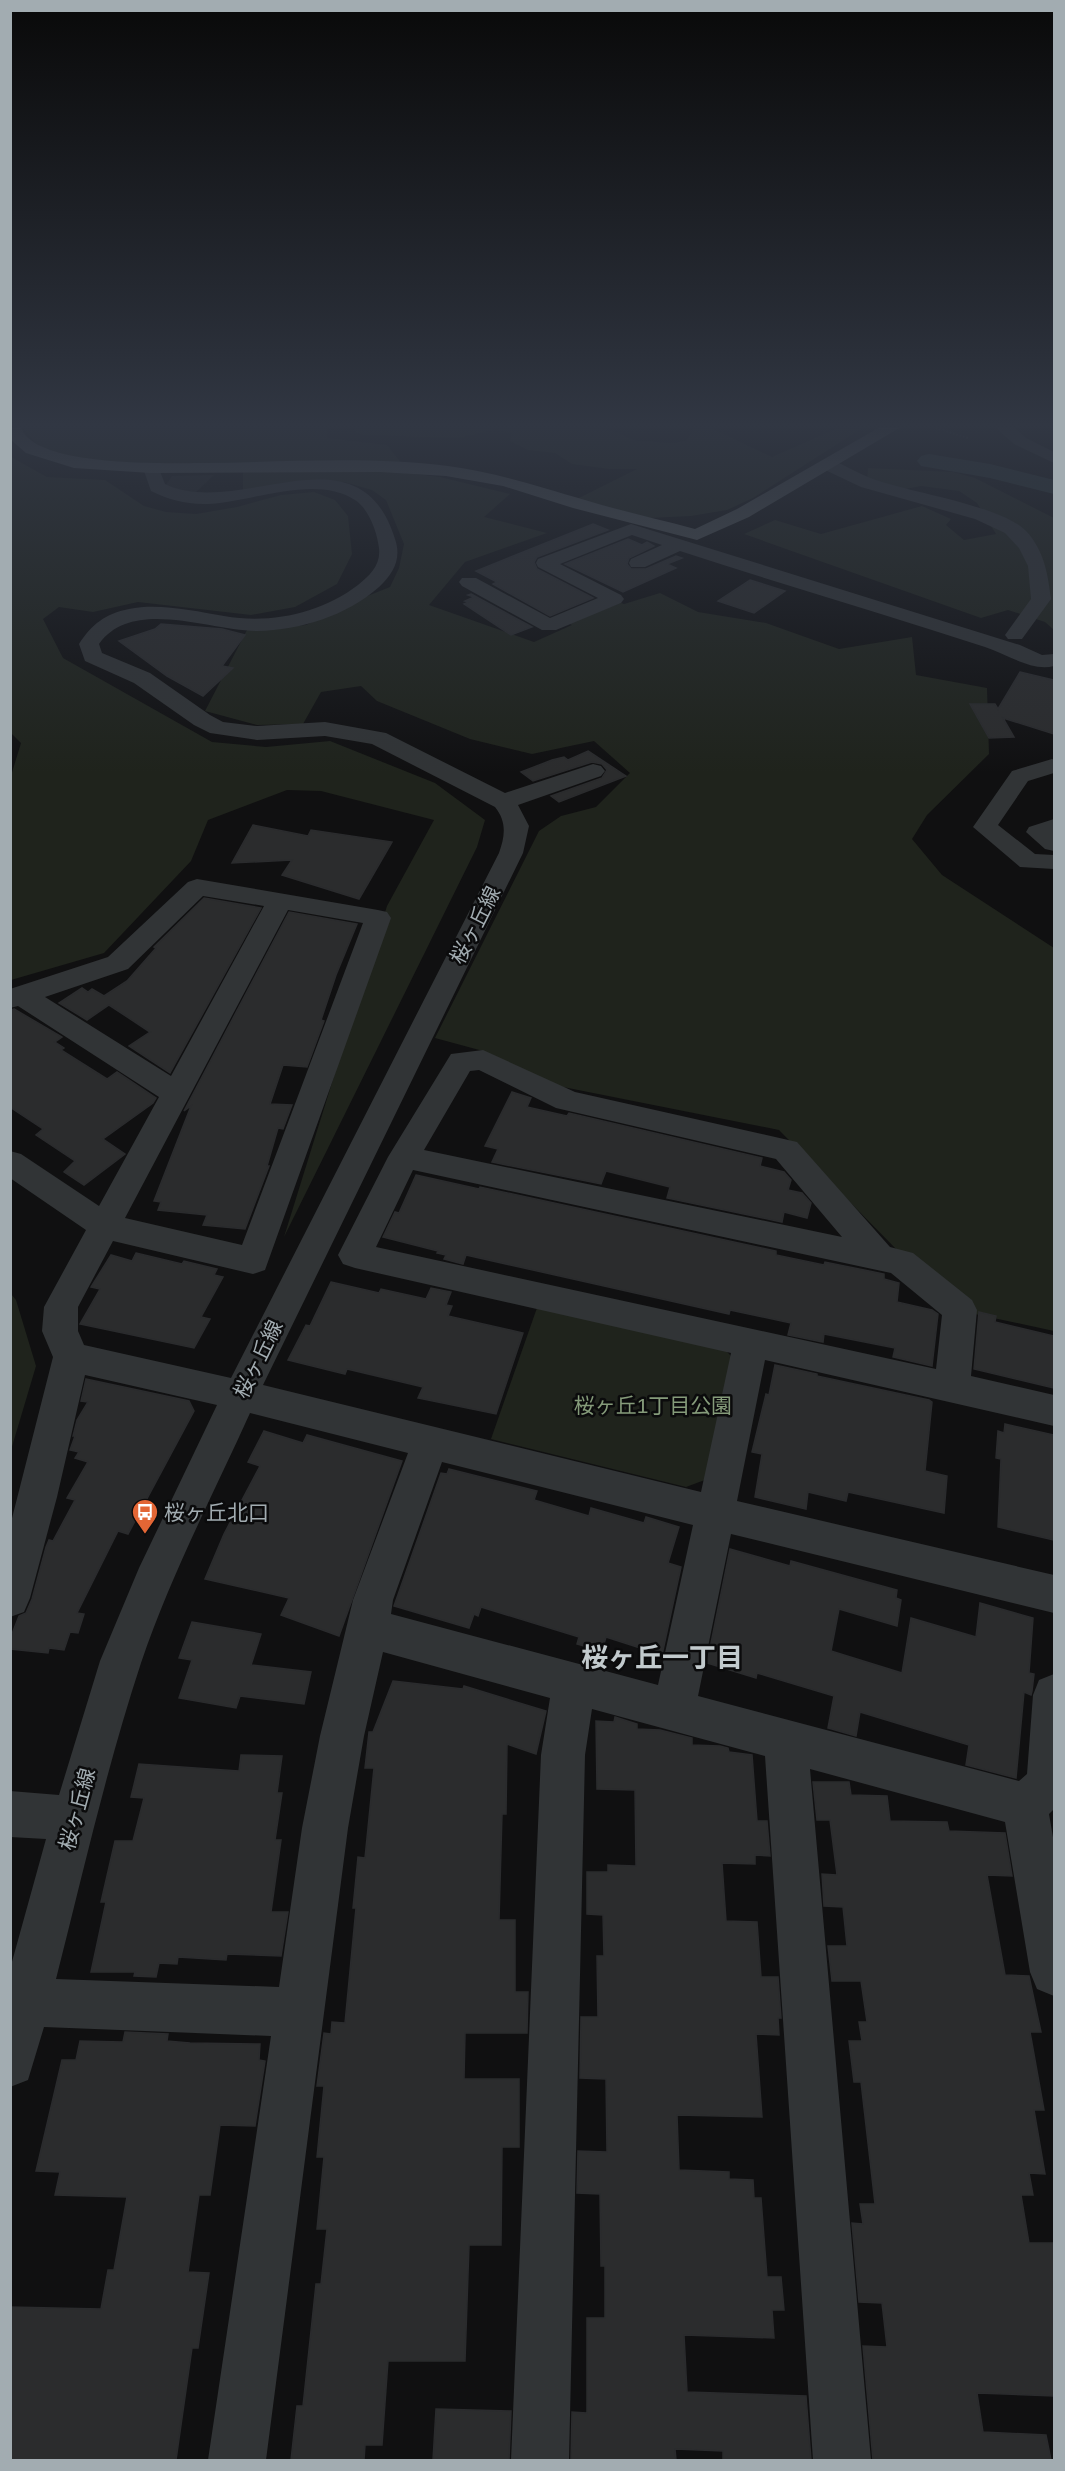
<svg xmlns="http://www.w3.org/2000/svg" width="1065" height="2471" font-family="Helvetica,'Noto Sans JP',sans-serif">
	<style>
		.built { fill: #1c1d1e }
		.green { fill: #1f231c }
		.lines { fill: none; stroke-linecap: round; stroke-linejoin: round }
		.river { fill: #2a3838; fill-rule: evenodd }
		.building { fill: #2b2c2d; stroke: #2a2b2d; stroke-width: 1.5 }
		.path { stroke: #373b3d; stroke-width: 2; stroke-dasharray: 1.5 2; stroke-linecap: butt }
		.minor { fill: #313436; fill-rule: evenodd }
		.major { fill: #4d5254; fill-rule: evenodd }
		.labels { text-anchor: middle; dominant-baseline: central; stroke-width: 5; stroke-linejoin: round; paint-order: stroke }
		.street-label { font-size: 21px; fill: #a2acb1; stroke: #0b0b0c }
		.park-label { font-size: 21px; fill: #859b7a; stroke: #0b0b0c }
		.poi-label { font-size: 21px; fill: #a2acb1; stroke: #0b0b0c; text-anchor: start }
		.near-neighbourhood-label { font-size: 27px; font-weight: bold; fill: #c2cacd; stroke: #0b0b0c }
	</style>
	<rect width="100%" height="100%" fill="#101011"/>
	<polygon class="built" points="214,475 193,495 166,485 172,476"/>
	<g class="green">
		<polygon points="22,427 327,427 327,438 387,445 403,465 272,466 128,463 61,457 37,445"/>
		<polygon points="352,427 573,427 612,430 633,440 671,443 686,441 695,427 709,427 772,457 840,427 864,427 753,498 727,510 691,516 649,518 577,499 637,469 609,469 572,464 555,453 528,450 510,441 512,433 496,429 458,438 365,435 357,433"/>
		<polygon points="11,457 47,477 105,480 144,506 166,512 196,514 237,507 281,495 314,492 335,500 348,516 352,554 337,584 295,607 251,615 138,602 93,612 59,607 43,619 63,658 212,742 266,747 330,741 435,783 485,820 477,847 284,1237 387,906 434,820 321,791 287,790 208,820 191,861 104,953 11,980 10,779 21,743 11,733"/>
		<polygon points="868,468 953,472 975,478 1054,518 1054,630 1045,622 1008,610 981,618 744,534 775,520 821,534 922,506 951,519 946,525 964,540 996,534 977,503 959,491 921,486 900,490 867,481"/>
		<polygon points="243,472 397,472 440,477 510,494 484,517 547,533 465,562 429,605 534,642 572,625 568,623 621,603 624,604 660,593 698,612 766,623 839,649 912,637 916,675 987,688 989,754 927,815 912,839 942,875 1054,948 1054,1331 956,1310 779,1130 553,1085 483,1051 435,1038 539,831 561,816 596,807 630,773 594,741 532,754 470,739 377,701 361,686 321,692 303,724 257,725 205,711 247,630 306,625 355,601 390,587 399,568 404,544 386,500 372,490 344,482 306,481 243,492"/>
		<polygon points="11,1294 16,1300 36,1366 11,1450"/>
		<polygon points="538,1305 723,1347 736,1362 710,1478 686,1487 491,1439"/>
	</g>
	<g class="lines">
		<polygon class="river" points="929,454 990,464 1054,480 1054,494 990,478 921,466 917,461 921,456"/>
	</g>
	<g class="building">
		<polygon points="593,524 608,530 537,557 534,562 537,569 593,598 550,616 493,584 497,582 476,571"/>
		<polygon points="628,539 642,545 647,542 654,546 629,558 627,564 631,569 646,569 676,556 682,558 667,564 676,568 623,592 565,564"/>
		<polygon points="750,580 785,591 754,613 718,601"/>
		<polygon points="471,594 532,627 511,635 464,604 469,602 465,601 474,597 468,595"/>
		<polygon points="161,624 222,629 245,635 222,666 233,668 203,696 167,676 119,641 155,629"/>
		<polygon points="1020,672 1054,680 1054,734 1003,718 1014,737 989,738 970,704 995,704 998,709"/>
		<polygon points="588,751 626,776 559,802 551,796 602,778 607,770 602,764 592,762 533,781 521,772 552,760 564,757 568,760"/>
		<polygon points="253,825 308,836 311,830 392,842 359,899 282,875 292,860 232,863"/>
		<polygon points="204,898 261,908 170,1073 129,1046 150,1032 109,1005 87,1020 59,1003 82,988 88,992 92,989 104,996 127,981 156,948 154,947"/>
		<polygon points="289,912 357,924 336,975 321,1020 324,1021 307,1067 283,1065 270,1104 292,1105 283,1129 278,1128 267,1166 269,1166 245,1229 203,1225 207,1215 158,1210 161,1202 154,1201 191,1106 184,1111"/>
		<polygon points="14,1009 62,1037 55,1042 64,1048 61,1050 107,1079 117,1072 156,1098 153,1103 103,1139 125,1154 84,1185 64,1172 75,1161 36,1135 43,1129 10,1107 10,1010"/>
		<polygon points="512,1092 531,1098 527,1107 567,1116 569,1113 762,1158 760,1166 784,1172 791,1180 788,1190 802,1193 811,1203 807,1218 784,1212 782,1222 667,1198 670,1187 606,1171 601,1184 492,1162 498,1149 485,1146"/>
		<polygon points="416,1175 479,1189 480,1187 776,1251 776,1255 824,1265 825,1262 884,1274 884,1279 899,1283 897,1302 932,1310 938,1314 932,1366 893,1357 895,1348 824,1334 823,1342 788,1335 791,1323 730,1310 729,1314 466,1255 463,1264 444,1259 446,1255 437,1253 438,1251 383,1237 395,1212 399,1213"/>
		<polygon points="136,1253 182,1264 184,1261 217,1269 214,1275 223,1277 201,1317 210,1319 194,1348 80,1324 100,1289 91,1287 111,1255 132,1261"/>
		<polygon points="331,1282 379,1293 381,1289 426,1299 431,1288 451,1292 446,1305 452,1306 448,1316 523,1333 496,1414 418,1398 423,1387 347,1369 345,1374 288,1360 306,1325 310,1326"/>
		<polygon points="979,1312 996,1316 995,1322 1054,1336 1054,1388 974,1369"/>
		<polygon points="775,1365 817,1374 817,1376 929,1400 932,1402 925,1471 947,1476 944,1513 848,1492 846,1501 808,1492 806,1509 755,1497 762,1454 752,1452 766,1394 769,1395"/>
		<polygon points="86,1379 189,1401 194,1411 128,1534 118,1531 77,1613 84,1614 78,1633 70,1632 64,1650 49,1648 48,1653 10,1649 10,1639 19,1616 26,1613 32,1599 46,1547 49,1540 53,1541 75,1500 67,1498 88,1462 75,1458 79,1452 70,1450 75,1436 73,1436 77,1420 88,1402 81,1401"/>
		<polygon points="1005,1424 1054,1435 1054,1540 998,1527 1001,1459 996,1458 998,1431 1004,1433"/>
		<polygon points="264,1431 303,1443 307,1435 402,1461 339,1636 281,1615 289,1598 205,1579 224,1534 260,1466 248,1462"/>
		<polygon points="449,1469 537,1491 534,1500 589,1516 591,1508 644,1523 646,1517 679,1527 668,1563 681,1567 662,1655 606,1637 602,1651 577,1644 579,1637 481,1607 478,1616 474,1614 469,1628 394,1606 441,1473 447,1474"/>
		<polygon points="730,1549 790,1566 791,1561 897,1590 896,1598 901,1600 897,1626 839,1609 831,1651 902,1673 911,1618 976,1637 980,1603 1033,1618 1029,1673 1034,1674 1032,1691 1031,1695 1024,1692 1016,1778 966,1765 969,1745 860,1712 856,1736 828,1728 834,1696 757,1673 756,1678 707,1663"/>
		<polygon points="192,1622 261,1634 251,1665 311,1672 304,1704 240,1696 236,1708 179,1698 192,1660 179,1658"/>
		<polygon points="393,1681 463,1689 464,1686 546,1711 536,1754 507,1744 506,1814 502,1814 499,1920 515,1920 515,1992 528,1992 527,2033 465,2033 464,2079 519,2079 519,2147 502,2147 501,2245 469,2245 465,2361 388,2361 382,2445 365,2445 364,2460 291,2460 297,2406 303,2406 316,2284 321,2284 327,2229 317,2229 324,2157 317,2157 324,2086 317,2086 324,2033 331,2034 332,2022 345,2023 356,1908 353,1908 358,1857 365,1858 374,1768 365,1768 369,1732 373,1732"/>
		<polygon points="615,1717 637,1724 637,1729 660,1730 692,1738 692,1745 720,1746 728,1748 729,1752 752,1755 757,1821 767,1821 770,1856 755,1855 755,1864 722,1863 726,1921 757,1922 761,1977 778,1977 781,2018 778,2018 779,2035 756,2034 762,2117 677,2115 679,2170 729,2172 729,2179 753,2180 754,2198 761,2198 767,2277 781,2277 784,2310 772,2310 774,2338 684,2335 687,2392 806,2396 811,2460 723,2460 723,2451 675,2449 676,2460 571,2460 572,2412 587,2413 587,2318 605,2318 605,2266 601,2266 600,2194 577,2193 578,2151 607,2152 606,2079 580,2078 581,2017 598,2017 597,1956 604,1956 603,1915 587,1914 587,1872 608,1872 608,1865 636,1866 635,1790 597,1789 596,1721 614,1722"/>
		<polygon points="241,1755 282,1756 277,1793 282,1793 275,1840 281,1840 271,1912 288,1912 281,1956 227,1954 226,1960 178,1957 177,1964 159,1963 156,1977 134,1976 135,1972 91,1972 106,1902 101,1902 115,1841 133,1841 144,1798 131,1797 139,1764 239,1771"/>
		<polygon points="813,1782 849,1782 851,1795 887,1796 890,1821 947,1822 949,1831 1005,1833 1012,1876 987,1875 1005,1975 1029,1976 1041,2032 1030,2032 1044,2110 1034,2110 1045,2174 1029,2173 1033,2195 1021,2195 1029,2243 1054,2243 1054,2396 977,2393 983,2432 1046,2435 1051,2460 873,2460 863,2346 887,2347 882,2303 859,2302 852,2223 863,2224 860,2204 875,2204 861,2082 854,2082 849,2041 862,2041 859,2022 867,2022 861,1981 832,1981 828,1946 847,1946 843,1907 824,1906 822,1874 837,1875 830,1820 817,1820"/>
		<polygon points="125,2032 168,2034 167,2041 190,2043 260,2044 259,2060 265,2061 255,2126 220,2125 210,2195 199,2195 188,2272 209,2273 198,2348 192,2348 176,2460 10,2460 10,2307 101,2309 108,2270 114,2270 127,2197 55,2195 60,2172 36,2171 62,2060 76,2060 80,2041 123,2042"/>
		<polygon points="436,2409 511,2411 509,2460 433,2460"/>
	</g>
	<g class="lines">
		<polyline class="path" points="933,427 968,438"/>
		<g class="minor">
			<polygon points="995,427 1013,427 1026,438 1054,452 1054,463 1014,444"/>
			<path d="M827,459C843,463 858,474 873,479C911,493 1000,505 1026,531C1044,550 1048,574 1051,599L1022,639H1008L1005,635L1031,599L1028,566L1019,548L1005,533L975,519L861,487L821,468L819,464Z"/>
			<path d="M151,463L157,464L165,484C240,520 359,422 395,539C402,559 393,574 379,587C346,616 301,630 257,631C209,631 133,597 99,644L102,653L150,673L210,715L223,722L257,726L325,722L386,733L505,793L593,764L601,766L605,771L601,776L518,805L529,826L523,853L263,1385L701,1492L731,1353L355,1268L343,1264L338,1255L388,1157L451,1054L483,1050L575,1092L797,1142L890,1247L913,1253L972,1300L977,1310L971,1376L1054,1395V1426L765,1360L737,1501L1054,1575V1613L731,1534L698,1696L1019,1781L1027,1774L1033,1695L1039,1680L1054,1674V1809L1049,1814L1054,1843V1996L1037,1989L1030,1972L1005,1822L810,1769L871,2460H813L765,1756L592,1709L585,1755L569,2460H511L541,1755L550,1698L383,1652L364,1736L348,1828L266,2460H208L271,2036L44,2027L28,2080L10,2087V1969L46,1839L10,1837V1791L59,1795L100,1661L139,1568L217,1405L85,1375L57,1497L30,1598L24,1612L10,1617V1526L53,1357L42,1331L44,1307L86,1230L10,1178V1151L21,1154L99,1206L159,1097L18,1006L10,1008V989L108,957L188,882L197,879L378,910L387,912L391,918L265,1270L253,1274L113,1241L78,1307V1331L84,1345L231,1378L499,853C505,836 507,822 495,807L372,744L325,736L257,740L210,733L194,725L134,683L85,661L79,644C92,624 105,614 129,609C160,603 193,611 224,616C270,624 320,614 358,585C370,575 381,565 379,548C377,532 369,509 355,500C314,473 248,504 203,504C185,504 167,499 151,491L143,468L145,464ZM203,896L264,906L171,1076L45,997L128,969ZM288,910L363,923L242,1245L125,1218ZM479,1070L556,1108L776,1159L842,1237L424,1150L470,1071ZM413,1170L891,1273L942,1315L936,1369L376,1247ZM250,1413L408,1453L353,1600L320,1736L302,1828L279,1987L56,1979C83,1873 107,1766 141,1663C170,1577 213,1495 250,1413ZM442,1462L693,1525L658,1685L391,1614L393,1600Z"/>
			<path d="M631,524L1020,645L1042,655L1054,654V666C1032,672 1007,654 985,647C884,614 781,584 680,551L645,567H631L629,563L631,559L662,545L632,535L560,564L621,595L624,599L621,603L556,630H542L462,586L459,582L462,578H476L550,618L598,598L538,567L536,563L538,559Z"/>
			<polygon points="1052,759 1054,760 1054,773 1028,781 998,825 1035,854 1054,855 1054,869 1020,867 973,827 1012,771"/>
			<polygon points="1054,819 1054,851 1045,849 1026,832 1029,827"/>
		</g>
		<path class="major" d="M10,427H21C33,468 171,463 207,463C284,462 371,456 448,466C498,473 537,486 585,500C621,511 658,519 695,529L737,509L880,427H901L749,517L697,540L573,508L503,486L446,476L380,472L151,473L74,468L26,453L10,439Z"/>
	</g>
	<linearGradient id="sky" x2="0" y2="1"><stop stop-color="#090909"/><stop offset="0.55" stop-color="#313743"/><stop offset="1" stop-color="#313743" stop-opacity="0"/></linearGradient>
	<rect width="1065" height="773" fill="url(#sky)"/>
	<defs>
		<g id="bus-pin" transform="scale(1.35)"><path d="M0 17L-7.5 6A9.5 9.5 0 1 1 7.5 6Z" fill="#e36635" stroke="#0b0b0c"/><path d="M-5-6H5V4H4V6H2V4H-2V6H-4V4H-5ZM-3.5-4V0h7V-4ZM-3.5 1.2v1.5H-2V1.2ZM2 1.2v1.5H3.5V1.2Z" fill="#fff"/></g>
	</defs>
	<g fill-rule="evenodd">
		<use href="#bus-pin" x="145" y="1512"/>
	</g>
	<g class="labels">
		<g class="street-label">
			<text transform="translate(475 925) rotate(-63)">桜ヶ丘線</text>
			<text transform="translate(258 1359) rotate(-64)">桜ヶ丘線</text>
			<text transform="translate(77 1809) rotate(-75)">桜ヶ丘線</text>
		</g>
		<g class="park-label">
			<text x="653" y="1405">桜ヶ丘1丁目公園</text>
		</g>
		<g class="poi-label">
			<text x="164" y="1512">桜ヶ丘北口</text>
		</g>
		<g class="near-neighbourhood-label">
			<text x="662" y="1658">桜ヶ丘一丁目</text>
		</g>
	</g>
	<rect width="1065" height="2471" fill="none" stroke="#a2acb1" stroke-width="24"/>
</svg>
